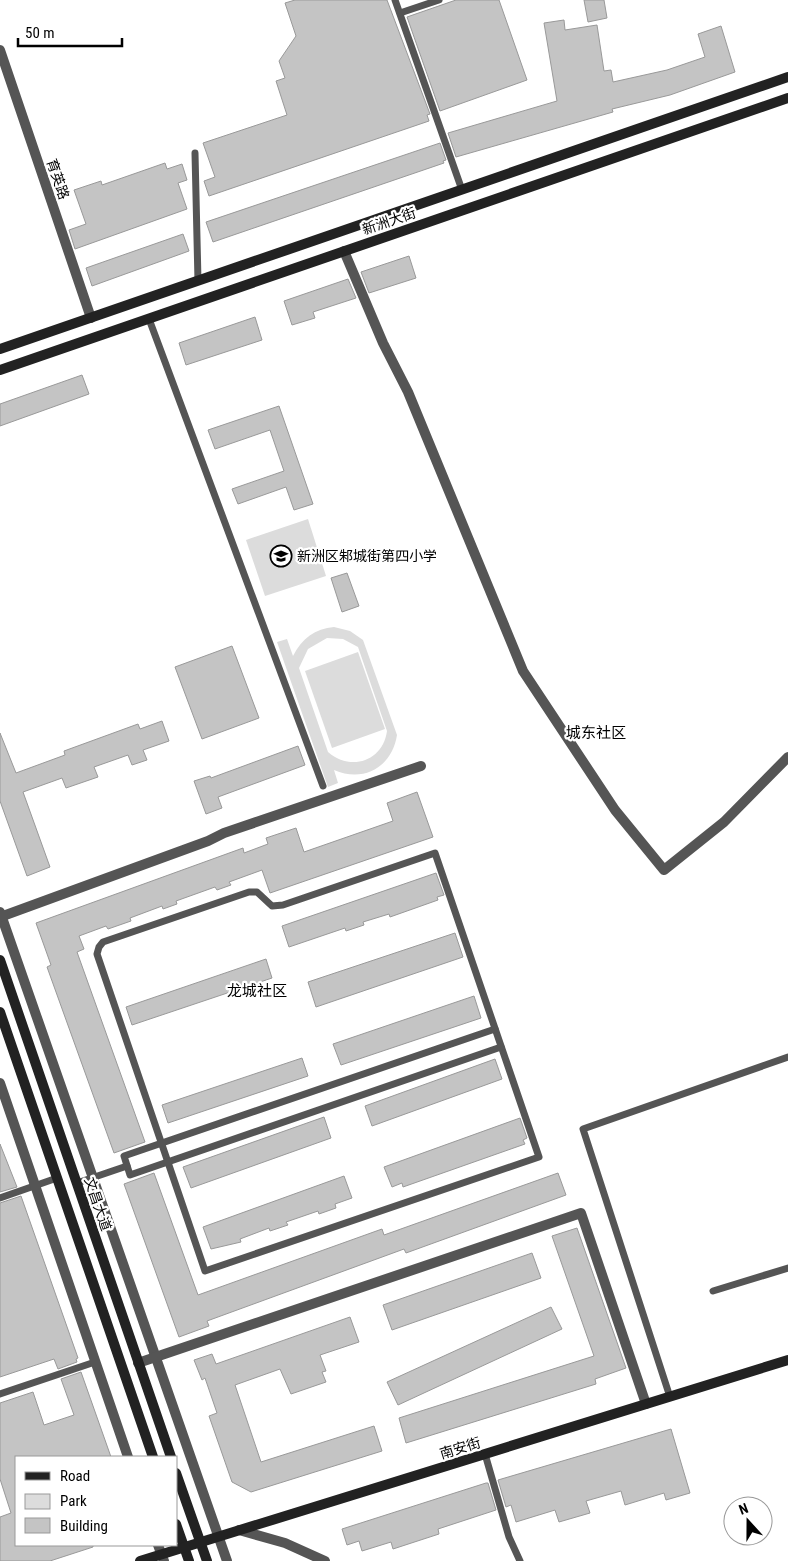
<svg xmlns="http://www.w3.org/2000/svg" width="788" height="1561" font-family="'Roboto Condensed','Noto Sans SC',sans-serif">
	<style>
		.green { fill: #dcdcdc; fill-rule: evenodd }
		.building { fill: #c4c4c4; stroke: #999 }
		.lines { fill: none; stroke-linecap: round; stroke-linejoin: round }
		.service { stroke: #555; stroke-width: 7 }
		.minor { stroke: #555; stroke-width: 10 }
		.secondary { stroke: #222; stroke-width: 10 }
		.labels { text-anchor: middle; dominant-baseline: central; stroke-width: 4.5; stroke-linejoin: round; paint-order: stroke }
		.street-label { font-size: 14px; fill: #000; stroke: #fff }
		.poi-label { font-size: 14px; fill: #000; stroke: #fff; text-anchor: start }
		.neighbourhood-label { font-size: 15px; fill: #000; stroke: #fff }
	</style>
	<rect width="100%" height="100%" fill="#fff"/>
	<g class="green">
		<polygon points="308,519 326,576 265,596 246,540"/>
		<path d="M334,627L350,631L363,640L397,735C392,767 364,783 334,770L338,783L328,787L277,642L287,639L293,656C302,638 315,629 334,627ZM327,638L343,639L358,647L387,731C383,761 351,772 328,752L299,668L308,649Z"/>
		<polygon points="358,652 385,729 332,748 305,671"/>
	</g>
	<g class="building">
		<polygon points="295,0 387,0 430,114 427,115 429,121 209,196 204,181 215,177 203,143 287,115 276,81 285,78 279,61 296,36 285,3"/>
		<polygon points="456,0 499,0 527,80 440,111 407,17"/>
		<polygon points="584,0 604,0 607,18 588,22"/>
		<polygon points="564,20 565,30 597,25 604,71 611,70 613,82 667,70 705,57 698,34 721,26 735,72 670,95 612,109 613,112 456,157 448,133 557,101 544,23"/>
		<polygon points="440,143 446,160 443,161 444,163 213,242 206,222"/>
		<polygon points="165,163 167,169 182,164 187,180 178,183 187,209 75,249 69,230 86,224 74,190 101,181 102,185"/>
		<polygon points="183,234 189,251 92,286 86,268"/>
		<polygon points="409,256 416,278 369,293 361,272"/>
		<polygon points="348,279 356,298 313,312 315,318 292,325 284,301"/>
		<polygon points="255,317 262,340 186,365 179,343"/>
		<polygon points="82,375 89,394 0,426 0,404"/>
		<polygon points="279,406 313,504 294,510 286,487 238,504 232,489 284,471 270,430 215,449 208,430"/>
		<polygon points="347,573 359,606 342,612 331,578"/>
		<polygon points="232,646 259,718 202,739 175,667"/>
		<polygon points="162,721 169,741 143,750 147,760 132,765 128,755 94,767 98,777 66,788 62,778 23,792 50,867 27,876 0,801 0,733 16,773 65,755 64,751 138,724 140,729"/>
		<polygon points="298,746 305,765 218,797 222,808 206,814 194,781 210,776 211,778"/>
		<polygon points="417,792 433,837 270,893 262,870 229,882 231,885 217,890 215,887 176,901 177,904 163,909 162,906 130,918 131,921 108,929 106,926 79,936 84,949 77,952 145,1142 114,1153 47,967 51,965 36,923 243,848 244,853 268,844 266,838 296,828 304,852 393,821 387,803"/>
		<polygon points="436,873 444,895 437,897 438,900 390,917 389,914 363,922 364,925 346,931 345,928 289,947 282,926"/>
		<polygon points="455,933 463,957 316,1007 308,982"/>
		<polygon points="266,959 272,978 132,1025 126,1007"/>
		<polygon points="474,996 481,1018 341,1065 333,1044"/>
		<polygon points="302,1058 308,1076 168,1123 162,1105"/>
		<polygon points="495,1059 502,1079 372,1126 365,1106"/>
		<polygon points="324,1117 331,1138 191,1188 183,1167"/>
		<polygon points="520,1118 527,1138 523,1140 525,1144 403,1187 402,1183 392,1187 384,1167"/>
		<polygon points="0,1144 17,1187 0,1192"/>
		<polygon points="154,1173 198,1295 382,1229 384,1235 558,1173 566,1195 406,1253 404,1249 207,1321 209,1326 179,1337 124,1184"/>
		<polygon points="344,1176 352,1198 335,1204 336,1208 319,1214 318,1211 286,1222 288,1225 270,1231 269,1228 240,1239 241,1242 211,1249 203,1227"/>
		<polygon points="21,1196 78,1358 76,1359 77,1362 58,1369 54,1359 0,1377 0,1203"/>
		<polygon points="577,1228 626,1368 595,1379 596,1384 406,1443 399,1418 594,1356 552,1236"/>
		<polygon points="532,1253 541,1278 392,1330 383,1305"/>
		<polygon points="551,1307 562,1329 398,1405 387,1382"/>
		<polygon points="350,1317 359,1342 320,1355 326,1371 322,1372 326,1382 291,1394 280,1369 235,1385 261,1462 374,1426 382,1451 251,1492 232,1482 209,1416 217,1413 205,1378 202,1380 194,1360 212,1354 216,1364"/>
		<polygon points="81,1372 111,1457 16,1457 16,1545 93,1545 93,1547 50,1561 0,1561 0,1517 11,1513 0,1479 0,1403 33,1392 44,1425 74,1415 61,1379"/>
		<polygon points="671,1429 690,1493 666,1500 664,1493 625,1505 621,1491 586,1501 590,1513 559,1522 555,1510 516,1522 511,1505 506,1507 498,1480"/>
		<polygon points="486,1483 488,1483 496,1510 438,1529 439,1534 393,1549 391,1542 362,1551 359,1541 347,1545 342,1529"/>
	</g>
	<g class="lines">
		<g class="service">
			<polyline points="395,0 462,190"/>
			<polyline points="400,13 439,0"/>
			<polyline points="195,153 198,281"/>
			<polyline points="149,319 323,786"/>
			<polygon points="435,853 539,1157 205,1271 97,954 99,947 103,942 249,892 257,892 272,906 283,905"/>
			<polyline points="495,1029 124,1156 130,1175 501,1047"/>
			<polyline points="77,1183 127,1166"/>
			<polyline points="0,1198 57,1178"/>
			<polyline points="713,1291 788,1268"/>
			<polyline points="0,1394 95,1362"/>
			<polyline points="670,1397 583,1129 788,1057"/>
			<polyline points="485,1454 509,1537 520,1561"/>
		</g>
		<g class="minor">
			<polyline points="0,50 91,318"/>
			<polyline points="344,251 383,343 408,392 523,671 615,810 664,870 724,822 788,757"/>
			<polyline points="0,912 227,1561"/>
			<polyline points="0,917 208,841 224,833 421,766"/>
			<polyline points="0,1083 128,1457"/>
			<polyline points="138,1363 581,1213 646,1404"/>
			<polyline points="239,1530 285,1543 325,1561"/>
			<polyline points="158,1545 164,1561"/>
		</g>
		<g class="secondary">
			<polyline points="0,349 788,77"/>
			<polyline points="0,370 788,98"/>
			<polyline points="0,960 171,1457"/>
			<polyline points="0,1012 153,1457"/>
			<polyline points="176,1473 207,1561"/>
			<polyline points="176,1524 189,1561"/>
			<polyline points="140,1561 788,1360"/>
		</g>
	</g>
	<defs>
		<g id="school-ring" transform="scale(1.125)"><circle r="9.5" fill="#fff" stroke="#000" stroke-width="1.5"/><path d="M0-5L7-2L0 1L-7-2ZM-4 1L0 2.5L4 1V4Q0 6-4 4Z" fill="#000"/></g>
	</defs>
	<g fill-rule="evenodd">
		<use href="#school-ring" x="281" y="556"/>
	</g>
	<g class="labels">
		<g class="street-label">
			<text transform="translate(58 179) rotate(71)">育英路</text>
			<text transform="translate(389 221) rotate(-19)">新洲大街</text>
			<text transform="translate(98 1204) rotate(71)">文昌大道</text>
			<text transform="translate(460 1448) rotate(-17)">南安街</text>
		</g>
		<g class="poi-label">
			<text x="297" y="556">新洲区邾城街第四小学</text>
		</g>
		<g class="neighbourhood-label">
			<text x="596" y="733">城东社区</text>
			<text x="257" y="991">龙城社区</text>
		</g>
	</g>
	<rect x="15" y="1456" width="162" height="90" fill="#ffffff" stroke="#999999"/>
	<rect x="25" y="1472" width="25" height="8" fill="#222222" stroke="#999999"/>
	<text x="60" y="1481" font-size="15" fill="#000000">Road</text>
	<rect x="25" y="1494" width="25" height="15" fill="#dcdcdc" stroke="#999999"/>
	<text x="60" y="1506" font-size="15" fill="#000000">Park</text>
	<rect x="25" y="1518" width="25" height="15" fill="#c4c4c4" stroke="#999999"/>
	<text x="60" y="1531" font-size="15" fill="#000000">Building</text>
	<g transform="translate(748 1521) rotate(339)"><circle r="24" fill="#ffffff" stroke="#999999"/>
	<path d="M0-4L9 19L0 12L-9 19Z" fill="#000000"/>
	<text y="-8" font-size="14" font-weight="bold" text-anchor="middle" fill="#000000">N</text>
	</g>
	<path d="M18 38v8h104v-8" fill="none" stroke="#000000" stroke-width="2.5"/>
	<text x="25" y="38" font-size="15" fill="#000000" stroke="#ffffff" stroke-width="4" paint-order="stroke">50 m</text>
</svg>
